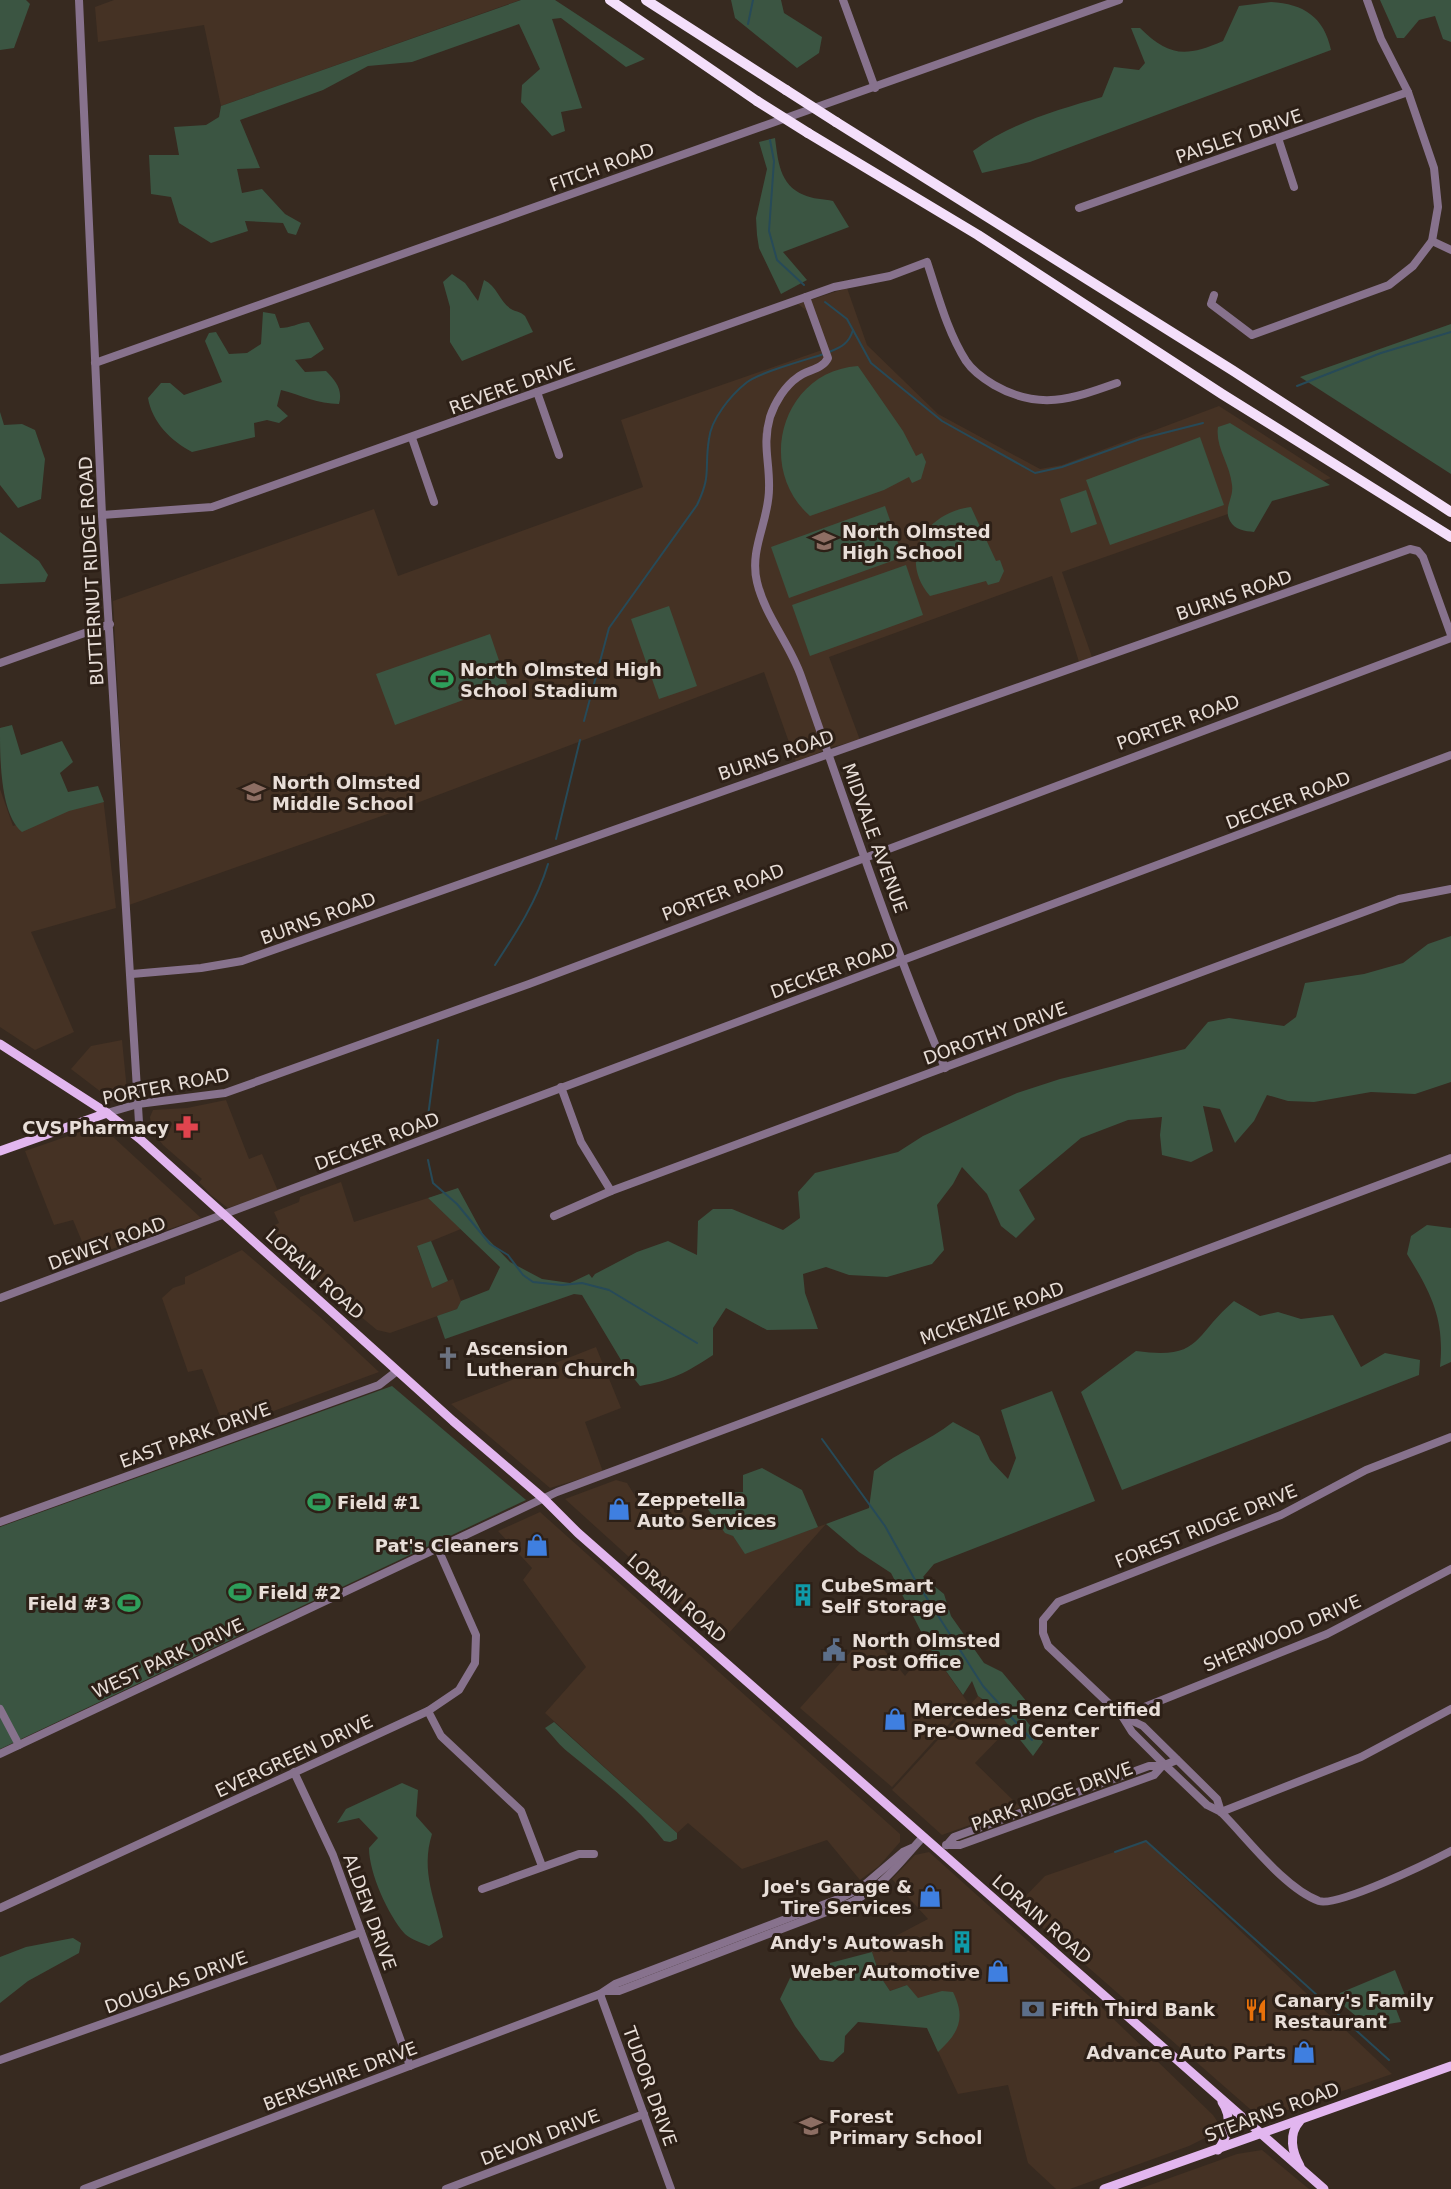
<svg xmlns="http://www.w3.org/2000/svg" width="1451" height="2189" font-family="'DejaVu Sans',sans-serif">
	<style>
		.built { fill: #453224 }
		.green { fill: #3b5542 }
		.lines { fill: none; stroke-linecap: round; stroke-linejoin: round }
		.stream { stroke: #274a58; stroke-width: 2 }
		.minor { stroke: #87728d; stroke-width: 8 }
		.major { stroke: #e2b6ef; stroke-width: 9 }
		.highway { stroke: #f4dffb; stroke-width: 10 }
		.highway-bridge { stroke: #f4dffb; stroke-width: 10 }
		.labels { text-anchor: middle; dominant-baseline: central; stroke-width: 6; stroke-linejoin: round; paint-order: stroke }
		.street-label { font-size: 18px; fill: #e8ded8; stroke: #2d2017 }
		.poi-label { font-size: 18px; font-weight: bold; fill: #e8ded8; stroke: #2d2017; text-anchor: start }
	</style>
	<rect width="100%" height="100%" fill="#372a20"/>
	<g class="built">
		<polygon points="114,0 520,0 221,106 204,25 98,42 95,7"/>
		<polygon points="847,288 867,345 938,414 1040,469 1062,465 1219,406 1331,478 1062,572 1092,657 1079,662 1052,576 829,657 860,740 832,747 796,762 764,672 393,812 129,905 113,601 374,509 398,576 643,487 621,420 822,350 807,311 798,304"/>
		<polygon points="0,789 13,826 103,797 116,908 31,932 74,1032 35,1050 0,1027"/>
		<polygon points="122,1040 127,1091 109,1098 71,1069 91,1046"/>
		<polygon points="226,1100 249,1159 262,1154 278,1191 228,1208 211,1195 199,1182 202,1179 163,1145 152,1131 150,1117 153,1110 187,1108"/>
		<polygon points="100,1125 201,1218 95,1255 86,1251 73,1220 54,1225 25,1151"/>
		<polygon points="341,1182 354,1222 428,1198 461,1229 417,1247 432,1287 453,1279 461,1301 457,1309 390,1333 377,1330 278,1248 280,1242 271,1227 279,1223 274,1212 299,1202 300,1197"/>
		<polygon points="242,1250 320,1317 379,1372 225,1429 202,1369 188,1372 162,1298 173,1288 185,1284 185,1277"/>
		<polygon points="596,1347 621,1408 585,1422 603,1472 550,1488 451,1404"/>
		<polygon points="616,1480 627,1483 640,1504 640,1512 671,1501 694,1509 733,1536 745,1553 826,1524 720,1643 693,1615 565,1499"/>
		<polygon points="540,1512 900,1834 900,1842 879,1866 860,1880 827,1840 742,1869 688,1823 677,1833 545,1713 586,1667 523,1580 532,1568 498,1531"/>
		<polygon points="869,1631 905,1676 929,1647 968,1703 892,1787 800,1708"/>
		<polygon points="978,1696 994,1707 1011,1726 975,1763 1020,1807 942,1835 892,1790"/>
		<polygon points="1146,1841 1270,1959 1392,2074 1279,2113 1258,2116 1017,1905 1045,1876"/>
		<polygon points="929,1852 1098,2004 1213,2115 1217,2121 1217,2132 1189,2146 1070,2189 1056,2189 1028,2163 1008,2085 958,2094 907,1985 890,1991 880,1976 871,1949 928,1919 892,1879 915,1855"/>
		<polygon points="1262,2150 1309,2189 1139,2189 1237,2154"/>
	</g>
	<g class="green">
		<polygon points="0,0 26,0 30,4 14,48 0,50"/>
		<polygon points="521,0 555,0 645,59 626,67 561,18 552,19 582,108 561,112 565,131 552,136 521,102 522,85 540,69 519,24 412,62 368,66 323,90 240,120 260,168 237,169 242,193 262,189 285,214 301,223 296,235 288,233 283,223 245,221 248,231 211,243 179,223 171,197 151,194 149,155 179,155 174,127 206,125 219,117 221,106"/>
		<polygon points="731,0 781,0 784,13 822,37 819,53 797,68 735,18"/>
		<polygon points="1380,0 1451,0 1451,42 1443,39 1435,16 1419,20 1404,38 1397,38"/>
		<path d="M1271,2C1304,4 1324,17 1331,50L1030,162L982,173L973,151C1011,123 1057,110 1102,97L1114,67L1139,70L1145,63L1131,28H1140C1169,57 1186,57 1223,41L1239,6Z"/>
		<path d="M775,138C778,160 779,185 804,195C812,199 824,199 833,201L849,227L783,252L807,280L781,294L759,248L757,235L756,218L767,169L759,142Z"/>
		<path d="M452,274L465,283L478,301L484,280C497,286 499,301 511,309C516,312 520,311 525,316L533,332L462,361L450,342V307L443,282Z"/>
		<path d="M263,312L275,314L280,328C291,328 298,323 309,322L324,349L311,358L295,360L305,372L326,371C336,381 343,390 339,404C318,404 301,395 281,390L277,406L288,416L279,423L267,420L254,423L255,437L192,452C171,441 152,422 148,398L161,383H170L184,395L222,382L205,341L209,333L216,332L229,354L247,353L261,344Z"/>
		<polygon points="1451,324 1451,474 1300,377"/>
		<path d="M858,366L903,431L916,456L922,453L926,462L921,479L912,483L909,477L884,490L810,516C755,468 782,371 858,366Z"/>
		<polygon points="0,412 4,425 22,424 35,430 45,459 41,499 18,508 0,485"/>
		<path d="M1230,423L1330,485L1272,501L1254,532C1245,531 1235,530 1230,521C1223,508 1234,498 1232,485C1230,464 1215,447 1218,427Z"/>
		<polygon points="1200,437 1224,505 1110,545 1086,480"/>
		<polygon points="1086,490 1097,524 1071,533 1060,499"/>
		<polygon points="885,506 903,557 789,598 771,547"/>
		<path d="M971,507L996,561L1000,560L1004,571L999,582L988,585L986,581L930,596C897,558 926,512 971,507Z"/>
		<polygon points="0,532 39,561 48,575 45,582 0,584"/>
		<polygon points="906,565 923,615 810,656 792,605"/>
		<polygon points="669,606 697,686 659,699 631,619"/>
		<polygon points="490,634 507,684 395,725 376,674"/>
		<path d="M12,725L21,755L62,741L73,762L60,773L68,792L98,786L104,802L69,811L22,832C0,814 0,758 0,728Z"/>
		<path d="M1451,936V1082L1415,1094L1371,1092L1314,1102L1288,1101L1267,1095L1254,1121L1235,1143L1220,1109L1203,1106L1213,1151L1191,1162L1162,1155L1160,1135L1162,1117L1128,1120L1081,1138L1019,1190L1035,1219L1016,1238L1001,1226L987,1194L962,1167L953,1184L937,1205L944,1250L932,1264L887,1277L849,1275L826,1267L803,1274L805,1293L818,1329L767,1330L726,1308L713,1328V1355C686,1373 672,1380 640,1386L627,1370L582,1295L574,1294L445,1339L437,1316L457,1309L461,1301L489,1290L500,1267L428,1198L458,1188L483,1234L510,1262L542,1279L570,1283L589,1274L592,1278L595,1274L637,1252L668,1241L697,1255L698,1221L713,1209H732L783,1230L800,1218L798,1192L815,1173L898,1152L923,1136L1017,1093L1060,1079L1185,1049L1208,1022L1229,1018L1284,1026L1296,1017L1305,983L1364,974L1403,963L1428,944Z"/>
		<path d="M1427,1225L1451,1228V1362L1440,1367C1445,1319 1431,1293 1407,1254L1411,1236Z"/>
		<polygon points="431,1241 448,1281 432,1288 417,1246"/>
		<path d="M1234,1301L1260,1316L1278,1312L1301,1319L1333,1315L1361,1367L1385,1353L1420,1360L1419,1375L1122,1490L1081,1392L1136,1351C1202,1360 1192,1337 1234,1301Z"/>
		<polygon points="392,1386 526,1500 0,1749 0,1527"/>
		<path d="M1052,1391L1095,1501L934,1564L923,1577L944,1594L951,1616L984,1663L1002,1672L1027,1702L1021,1714L1043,1742L1033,1756L994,1707L978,1696L972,1681L963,1695L929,1647L891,1573L859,1552L826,1524L869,1508L874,1471C899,1451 928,1442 953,1422L979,1436L990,1460L1008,1479L1016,1458L1001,1410Z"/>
		<polygon points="762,1468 802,1490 818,1527 745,1554 733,1536 725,1533 697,1494 743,1492 743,1475"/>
		<path d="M554,1722L677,1833V1839L670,1842L664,1841C637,1806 602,1780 568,1752C560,1746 553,1736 545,1728Z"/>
		<path d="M402,1783L418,1790L416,1816L432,1834C420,1872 436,1901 443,1937L429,1946C422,1943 410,1939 405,1934C388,1915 369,1873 369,1848L378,1838L359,1818L337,1823L346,1809Z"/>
		<polygon points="73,1938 81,1943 79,1953 28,1981 0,2003 0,1957 26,1947"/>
		<path d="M872,1952L880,1976L890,1991L907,1985L918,1998L942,1991L953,1992C966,2018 959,2033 938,2052L927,2028L858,2022L845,2036L844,2052L833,2062L820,2060L795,2026L780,1999L790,1978L830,1963Z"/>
		<polygon points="1395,1970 1407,2000 1396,2009 1401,2022 1369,2027 1338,2001 1340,1993"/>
	</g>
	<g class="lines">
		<g class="stream">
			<polyline points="748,24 753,0"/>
			<polyline points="770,140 774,161 769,231 777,260 804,285"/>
			<polyline points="825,302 847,319 871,363 942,421 1035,473 1062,467 1140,439 1203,423"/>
			<path d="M829,352C842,347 849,343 853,330"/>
			<polyline points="1297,386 1381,353 1451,332"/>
			<path d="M584,721L609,628L697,505C712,474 704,469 709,439C711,419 731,395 746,383C759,372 806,360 824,354"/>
			<polyline points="556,839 580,740"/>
			<path d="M495,965C516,933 537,901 548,864"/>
			<polyline points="427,1124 438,1040"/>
			<polyline points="428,1160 433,1183 457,1204 490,1244 508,1255 523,1275 533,1282 562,1285 582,1283 609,1290 697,1343"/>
			<polyline points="822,1439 885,1526 914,1578 983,1686 1032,1740"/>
			<polyline points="1115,1852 1146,1841 1389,2060"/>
		</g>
		<g class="minor">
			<polyline points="79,0 102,515 140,1139"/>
			<polyline points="843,0 875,88"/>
			<polyline points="1278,138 1294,187"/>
			<polyline points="1079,208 1408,92"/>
			<polyline points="1432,241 1451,250"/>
			<polyline points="1214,295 1211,304 1252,335 1389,285 1413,266 1432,241 1438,207 1434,168 1408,92 1381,39 1367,0"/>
			<path d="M806,297L828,358C823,369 807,370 798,377C785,386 775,402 770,417C762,445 770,462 769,489C769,521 749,549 757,582C765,616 790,644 801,676C847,806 891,941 945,1068"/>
			<polyline points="95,363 1119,0"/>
			<polyline points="537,392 559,455"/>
			<polyline points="412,438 434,502"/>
			<path d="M102,515L212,507L834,287L890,276L927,262C938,295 947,331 966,361C972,370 984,379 994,385C1039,411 1072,399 1117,383"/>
			<polyline points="0,663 110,624"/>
			<polyline points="132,974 201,968 242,961 1410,549 1418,551 1423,557 1451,635"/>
			<polyline points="561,1087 581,1142 611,1191"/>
			<polyline points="107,1113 138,1104 225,1093 529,984 1451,638"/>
			<polyline points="554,1216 611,1191 1399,899 1451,889"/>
			<polyline points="0,1298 1451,755"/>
			<path d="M1451,1437L1366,1470L1281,1515L1058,1602L1043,1620V1633L1048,1646L1122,1716L1132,1732L1166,1766L1207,1805L1221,1812C1248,1839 1284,1888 1319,1901C1338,1907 1430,1862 1451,1851"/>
			<polyline points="0,1522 379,1385 397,1371"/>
			<polyline points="0,1709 19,1745"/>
			<polyline points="428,1711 441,1736 521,1811 542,1866"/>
			<polyline points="1122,1716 1327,1634 1451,1569"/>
			<polyline points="1124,1717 1143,1726 1217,1799 1221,1812"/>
			<polyline points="0,1754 557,1492 1451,1158"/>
			<polyline points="294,1772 333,1855 410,2066"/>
			<polyline points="1221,1812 1361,1757 1451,1709"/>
			<polyline points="946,1845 960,1845 1154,1775 1162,1766"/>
			<polyline points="947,1845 954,1837 1149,1766 1162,1766 1177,1760"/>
			<polyline points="482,1889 579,1854 594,1854"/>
			<polyline points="0,1908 428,1711 459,1690 475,1663 476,1635 438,1549"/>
			<path d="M607,1991H619L850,1903C885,1885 898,1864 923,1837"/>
			<polyline points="600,1994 671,2189"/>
			<polyline points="0,2060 361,1932"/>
			<polyline points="84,2189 600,1994 615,1984 841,1898 862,1887 903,1852 912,1848"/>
			<polyline points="446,2189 644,2114"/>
		</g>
		<g class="major">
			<polyline points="0,1044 107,1113 140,1139 453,1421 544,1499 578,1533 1324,2189"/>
			<polyline points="0,1151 107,1113"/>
			<path d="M1300,2121C1288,2134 1292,2152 1300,2166"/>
			<path d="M1218,2150C1228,2136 1233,2117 1222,2102"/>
			<polyline points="1104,2189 1451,2066"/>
		</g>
		<g class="highway">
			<polyline points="610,0 757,101"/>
			<polyline points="646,0 786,90"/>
			<polyline points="836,122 1232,370 1451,512"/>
			<polyline points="808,133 978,235 1222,394 1451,537"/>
		</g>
		<g class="highway-bridge">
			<polyline points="786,90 836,122"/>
			<polyline points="757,101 808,133"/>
		</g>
	</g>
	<defs>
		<g id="school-bare" transform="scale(1.8)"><path d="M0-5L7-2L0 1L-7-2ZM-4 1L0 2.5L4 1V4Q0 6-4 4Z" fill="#8d6e63" stroke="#2d2017" stroke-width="2.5" paint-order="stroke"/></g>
		<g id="stadium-bare" transform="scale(1.8)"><path d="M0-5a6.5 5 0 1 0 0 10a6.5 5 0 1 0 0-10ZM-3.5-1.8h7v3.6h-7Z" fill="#2e9e5b" stroke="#2d2017" stroke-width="2.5" paint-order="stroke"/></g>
		<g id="pharmacy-bare" transform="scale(1.8)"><path d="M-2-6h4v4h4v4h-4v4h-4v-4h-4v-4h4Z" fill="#e0444e" stroke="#2d2017" stroke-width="2.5" paint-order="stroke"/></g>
		<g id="church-bare" transform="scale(1.8)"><path d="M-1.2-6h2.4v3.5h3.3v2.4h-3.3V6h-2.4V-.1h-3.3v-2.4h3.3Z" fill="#6b7280" stroke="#2d2017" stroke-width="2.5" paint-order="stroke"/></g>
		<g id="shop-bare" transform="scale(1.8)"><path d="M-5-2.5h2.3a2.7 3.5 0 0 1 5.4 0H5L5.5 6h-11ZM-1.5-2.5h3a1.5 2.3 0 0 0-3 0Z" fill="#3f7fe0" stroke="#2d2017" stroke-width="2.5" paint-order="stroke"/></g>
		<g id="building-bare" transform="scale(1.8)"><path d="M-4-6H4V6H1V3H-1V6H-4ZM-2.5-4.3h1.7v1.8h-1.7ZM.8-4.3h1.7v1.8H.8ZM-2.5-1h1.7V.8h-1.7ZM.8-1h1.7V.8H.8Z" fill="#0f9aa8" stroke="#2d2017" stroke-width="2.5" paint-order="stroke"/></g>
		<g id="civic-bare" transform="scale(1.8)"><path d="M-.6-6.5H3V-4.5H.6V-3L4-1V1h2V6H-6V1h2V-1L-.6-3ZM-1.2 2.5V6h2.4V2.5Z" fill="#5c6f8a" stroke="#2d2017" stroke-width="2.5" paint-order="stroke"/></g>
		<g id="bank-bare" transform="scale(1.8)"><path d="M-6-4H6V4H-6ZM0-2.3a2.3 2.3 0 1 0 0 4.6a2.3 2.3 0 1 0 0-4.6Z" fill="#5c6f8a" stroke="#2d2017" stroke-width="2.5" paint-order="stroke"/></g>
		<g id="restaurant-bare" transform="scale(1.8)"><path d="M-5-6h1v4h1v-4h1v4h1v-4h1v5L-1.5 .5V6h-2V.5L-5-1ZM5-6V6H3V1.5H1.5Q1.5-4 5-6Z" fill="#e8710a" stroke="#2d2017" stroke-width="2.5" paint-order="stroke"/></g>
	</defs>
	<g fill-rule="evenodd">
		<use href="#school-bare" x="824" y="541"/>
		<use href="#stadium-bare" x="442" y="679"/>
		<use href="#school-bare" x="254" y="792"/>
		<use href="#pharmacy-bare" x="187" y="1127"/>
		<use href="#church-bare" x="448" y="1358"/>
		<use href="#stadium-bare" x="319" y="1502"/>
		<use href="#shop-bare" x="619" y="1509"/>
		<use href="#shop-bare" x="537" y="1545"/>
		<use href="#stadium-bare" x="240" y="1592"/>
		<use href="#building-bare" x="803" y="1595"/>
		<use href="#stadium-bare" x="129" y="1603"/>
		<use href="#civic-bare" x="834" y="1650"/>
		<use href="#shop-bare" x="895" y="1719"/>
		<use href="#shop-bare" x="930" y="1896"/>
		<use href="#building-bare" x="962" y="1942"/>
		<use href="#shop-bare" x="998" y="1971"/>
		<use href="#bank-bare" x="1033" y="2009"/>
		<use href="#restaurant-bare" x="1256" y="2010"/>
		<use href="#shop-bare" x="1304" y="2052"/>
		<use href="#school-bare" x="811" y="2126"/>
	</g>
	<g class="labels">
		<g class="street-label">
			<text transform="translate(1239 136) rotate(-19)">PAISLEY DRIVE</text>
			<text transform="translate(602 167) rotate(-20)">FITCH ROAD</text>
			<text transform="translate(512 386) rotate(-20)">REVERE DRIVE</text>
			<text transform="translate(91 571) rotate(-93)">BUTTERNUT RIDGE ROAD</text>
			<text transform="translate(1234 595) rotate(-19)">BURNS ROAD</text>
			<text transform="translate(1178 722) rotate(-20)">PORTER ROAD</text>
			<text transform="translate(776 755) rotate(-19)">BURNS ROAD</text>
			<text transform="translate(1288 800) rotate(-21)">DECKER ROAD</text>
			<text transform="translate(875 838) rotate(70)">MIDVALE AVENUE</text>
			<text transform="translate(723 892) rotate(-21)">PORTER ROAD</text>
			<text transform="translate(318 918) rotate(-20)">BURNS ROAD</text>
			<text transform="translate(833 970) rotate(-20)">DECKER ROAD</text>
			<text transform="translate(995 1033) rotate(-20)">DOROTHY DRIVE</text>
			<text transform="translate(166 1086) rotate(-11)">PORTER ROAD</text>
			<text transform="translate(377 1141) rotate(-21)">DECKER ROAD</text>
			<text transform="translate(107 1243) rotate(-20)">DEWEY ROAD</text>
			<text transform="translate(315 1274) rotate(42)">LORAIN ROAD</text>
			<text transform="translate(992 1313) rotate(-20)">MCKENZIE ROAD</text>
			<text transform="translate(195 1435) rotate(-20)">EAST PARK DRIVE</text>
			<text transform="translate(1206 1526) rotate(-22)">FOREST RIDGE DRIVE</text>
			<text transform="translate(677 1598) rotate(41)">LORAIN ROAD</text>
			<text transform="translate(1282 1633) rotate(-23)">SHERWOOD DRIVE</text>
			<text transform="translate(168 1658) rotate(-25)">WEST PARK DRIVE</text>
			<text transform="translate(294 1756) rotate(-25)">EVERGREEN DRIVE</text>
			<text transform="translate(1052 1796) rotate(-20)">PARK RIDGE DRIVE</text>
			<text transform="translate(370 1912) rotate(70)">ALDEN DRIVE</text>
			<text transform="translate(1042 1919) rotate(41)">LORAIN ROAD</text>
			<text transform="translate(176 1982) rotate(-20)">DOUGLAS DRIVE</text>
			<text transform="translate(340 2076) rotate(-21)">BERKSHIRE DRIVE</text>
			<text transform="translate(650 2086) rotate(70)">TUDOR DRIVE</text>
			<text transform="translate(1272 2112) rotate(-20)">STEARNS ROAD</text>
			<text transform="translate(540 2137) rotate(-21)">DEVON DRIVE</text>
		</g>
		<g class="poi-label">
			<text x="842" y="531">North Olmsted<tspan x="842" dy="21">High School</tspan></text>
			<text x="460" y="669">North Olmsted High<tspan x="460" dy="21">School Stadium</tspan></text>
			<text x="272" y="782">North Olmsted<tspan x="272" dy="21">Middle School</tspan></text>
			<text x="169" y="1127" text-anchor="end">CVS Pharmacy</text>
			<text x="466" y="1348">Ascension<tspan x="466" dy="21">Lutheran Church</tspan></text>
			<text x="637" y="1499">Zeppetella<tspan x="637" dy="21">Auto Services</tspan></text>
			<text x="337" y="1502">Field #1</text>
			<text x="519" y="1545" text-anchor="end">Pat's Cleaners</text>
			<text x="821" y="1585">CubeSmart<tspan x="821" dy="21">Self Storage</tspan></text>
			<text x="258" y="1592">Field #2</text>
			<text x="111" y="1603" text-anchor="end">Field #3</text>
			<text x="852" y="1640">North Olmsted<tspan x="852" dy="21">Post Office</tspan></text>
			<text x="913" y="1709">Mercedes-Benz Certified<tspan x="913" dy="21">Pre-Owned Center</tspan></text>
			<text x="912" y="1886" text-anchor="end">Joe's Garage &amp;<tspan x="912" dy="21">Tire Services</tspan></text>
			<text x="944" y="1942" text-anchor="end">Andy's Autowash</text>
			<text x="980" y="1971" text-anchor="end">Weber Automotive</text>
			<text x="1274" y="2000">Canary's Family<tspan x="1274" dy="21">Restaurant</tspan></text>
			<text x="1051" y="2009">Fifth Third Bank</text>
			<text x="1286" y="2052" text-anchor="end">Advance Auto Parts</text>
			<text x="829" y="2116">Forest<tspan x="829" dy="21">Primary School</tspan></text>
		</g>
	</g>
</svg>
